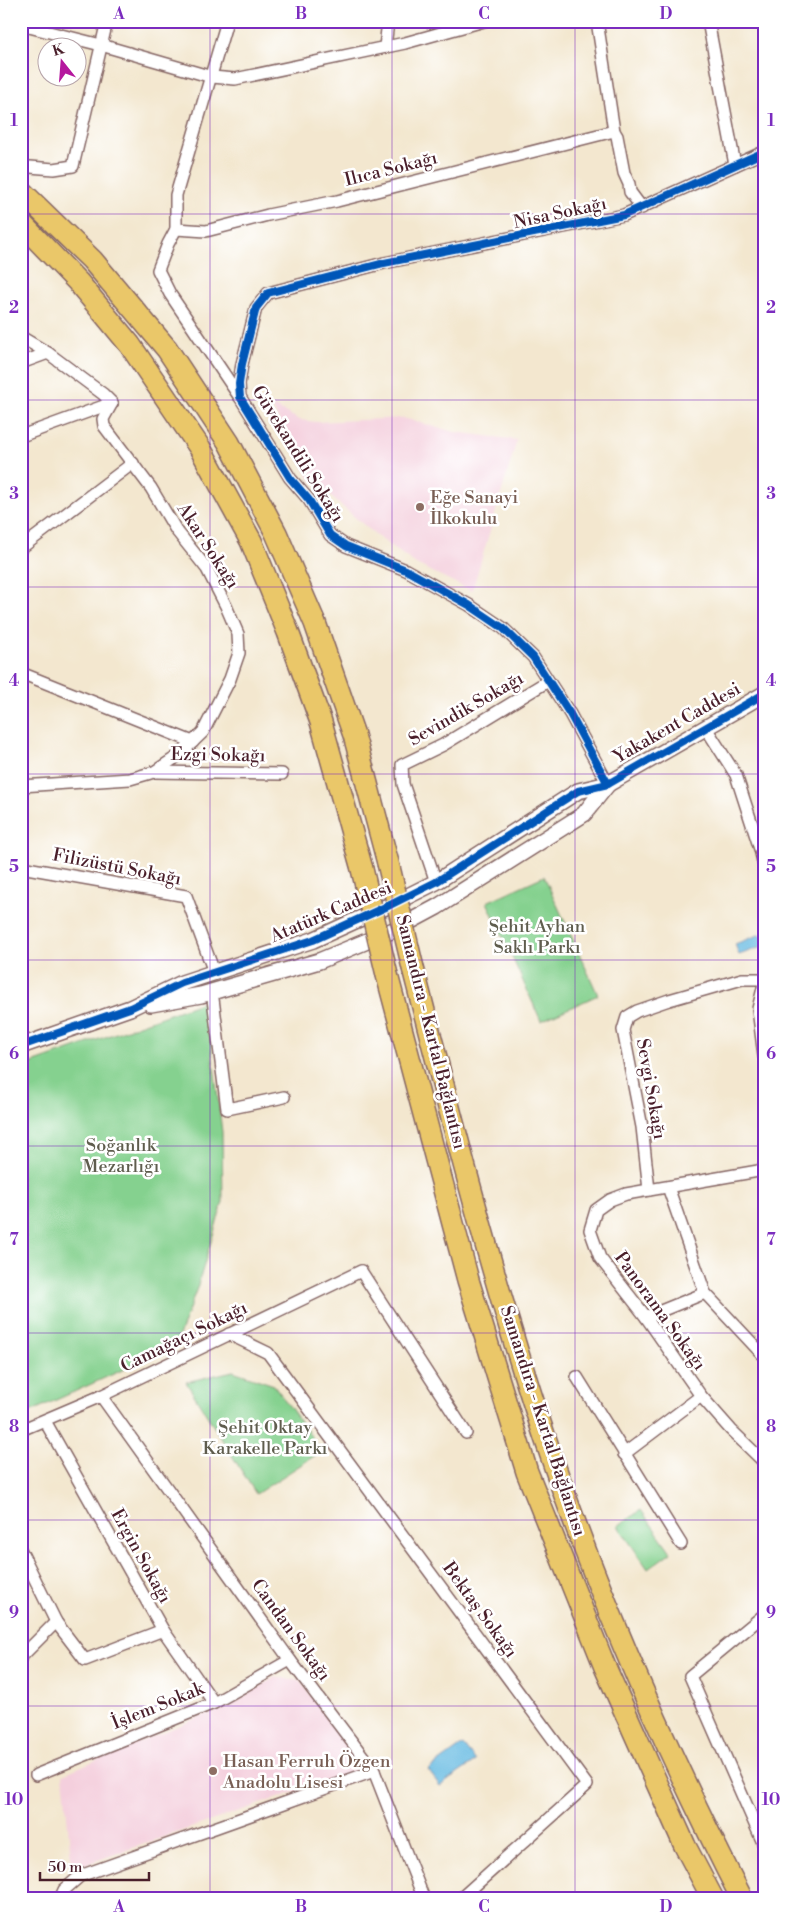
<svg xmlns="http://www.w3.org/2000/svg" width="785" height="1920" font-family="'Libre Bodoni',serif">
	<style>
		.built { fill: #f4cfdd }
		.green { fill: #85d18f; stroke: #68785d }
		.water { fill: #64b9e1; stroke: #576c86 }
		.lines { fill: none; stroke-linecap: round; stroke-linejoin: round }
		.minor-casing { stroke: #856564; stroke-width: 14 }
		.tertiary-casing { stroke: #856564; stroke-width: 18 }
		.motorway-casing { stroke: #856564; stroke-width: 24 }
		.minor { stroke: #fff; stroke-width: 11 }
		.tertiary { stroke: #fff; stroke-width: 15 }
		.motorway { stroke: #eac769; stroke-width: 21 }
		.motorway-bridge-casing { stroke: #856564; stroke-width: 24; stroke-linecap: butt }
		.motorway-bridge { stroke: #eac769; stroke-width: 21 }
		.cycleway-casing { stroke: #fff; stroke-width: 11 }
		.cycleway { stroke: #0057b8; stroke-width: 8 }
		.grid { fill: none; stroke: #7b2cbf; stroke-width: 1; stroke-opacity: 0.55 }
		.education-dot { fill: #8d6e63; stroke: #fff; stroke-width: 2 }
		.labels { text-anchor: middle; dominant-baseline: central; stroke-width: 5; stroke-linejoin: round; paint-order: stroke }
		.street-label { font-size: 18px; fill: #4a1f2b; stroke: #fff }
		.education-label { font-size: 18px; fill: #785e54; stroke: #fff; text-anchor: start }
		.park-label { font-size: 18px; fill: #5f5d4e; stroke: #fff }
		.neatline { fill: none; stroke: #7b2cbf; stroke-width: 2 }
		.grid-label { font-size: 16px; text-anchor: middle; font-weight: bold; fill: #7b2cbf }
	</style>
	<rect width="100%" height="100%" fill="#fff"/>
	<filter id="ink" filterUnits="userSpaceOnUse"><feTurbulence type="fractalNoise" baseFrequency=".02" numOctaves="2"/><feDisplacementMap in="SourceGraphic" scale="10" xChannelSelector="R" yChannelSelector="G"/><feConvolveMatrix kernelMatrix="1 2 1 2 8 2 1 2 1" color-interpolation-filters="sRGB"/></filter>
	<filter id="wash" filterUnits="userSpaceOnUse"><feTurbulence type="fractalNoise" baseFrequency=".0096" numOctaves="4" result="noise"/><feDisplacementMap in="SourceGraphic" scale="20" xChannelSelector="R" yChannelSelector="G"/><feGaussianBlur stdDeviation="1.12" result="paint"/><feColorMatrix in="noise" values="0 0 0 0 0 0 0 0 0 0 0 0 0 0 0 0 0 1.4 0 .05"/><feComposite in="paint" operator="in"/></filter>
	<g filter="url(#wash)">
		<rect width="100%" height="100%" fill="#f3e7cf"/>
		<g class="built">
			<polygon points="271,405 300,420 317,422 403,418 455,432 517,440 472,591 416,564 377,536 309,478"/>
			<polygon points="275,1677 300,1681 364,1768 72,1869 63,1774 238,1701"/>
		</g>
		<g class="green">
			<polygon points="544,876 598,995 541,1021 487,902"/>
			<polygon points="206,1001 222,1132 223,1202 197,1288 175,1346 21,1416 21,1067"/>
			<polygon points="233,1371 274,1385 322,1451 256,1494 186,1382"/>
			<polygon points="641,1510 671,1552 648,1569 618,1526"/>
		</g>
		<g class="water">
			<polygon points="761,934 764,946 739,955 735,944"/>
			<polygon points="463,1745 476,1761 440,1786 428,1770"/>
		</g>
	</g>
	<g filter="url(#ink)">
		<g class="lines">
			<g class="minor-casing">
				<g id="minor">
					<polyline points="227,21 176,195 176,229 168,244 158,270 170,294 239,396"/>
					<polyline points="597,21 614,131 617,136 624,173 629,184 630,192 642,208"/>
					<polyline points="708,21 735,165"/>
					<polyline points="21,25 101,45 212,77 235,79 405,43 484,21"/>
					<polyline points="385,47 388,21"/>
					<polyline points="30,167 54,169 73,166 107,21"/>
					<polyline points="176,229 206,231 268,215 337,201 614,131"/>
					<polyline points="21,337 48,353 103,394 112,403"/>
					<polyline points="21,363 48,353"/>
					<polyline points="21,436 112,403"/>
					<polyline points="21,548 133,463"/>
					<polyline points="21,673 193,742"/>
					<polyline points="706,728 736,775 760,849 764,866"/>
					<polyline points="154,772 282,774"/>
					<polyline points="608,784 570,714 533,657 503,628 469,605 406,570 346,546 330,535 309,500 290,478 240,397 239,384 242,364 256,308 268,293 384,263 624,215 764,152"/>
					<polyline points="21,786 130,779 154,772 178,756 203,732 230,679 239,653 238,634 226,606 207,569 176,530 151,488 104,426 103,419 112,403"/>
					<polyline points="21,867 186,896 214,972"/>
					<polyline points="436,882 403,784 402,765 443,745 548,681"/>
					<polyline points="764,984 758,1009 764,1056"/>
					<polyline points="212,991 227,1109 284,1097"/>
					<polyline points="764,1170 626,1194 610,1200 596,1210 590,1230 600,1258 646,1317 701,1396 731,1430 764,1462"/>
					<polyline points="668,1187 705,1293 764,1356"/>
					<polyline points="649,1190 642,1127 623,1030 627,1017 637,1011 669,1000 742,979 764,979"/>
					<polyline points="646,1317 705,1293"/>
					<polyline points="229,1334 268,1353 587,1785 460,1899"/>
					<polyline points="577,1377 681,1544"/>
					<polyline points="101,1396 290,1660 374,1771 424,1899"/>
					<polyline points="45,1421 163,1630 214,1703"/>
					<polyline points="21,1430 101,1396 361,1271 466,1433"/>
					<polyline points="624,1454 701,1396"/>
					<polyline points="21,1551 56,1622 85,1660 163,1630"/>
					<polyline points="764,1615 690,1676 764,1845"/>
					<polyline points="21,1657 56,1622"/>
					<polyline points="36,1775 214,1703 290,1660"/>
					<polyline points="60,1899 64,1890 80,1876 374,1771"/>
				</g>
			</g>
			<g class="tertiary-casing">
				<g id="tertiary">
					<polyline points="151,1004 201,995 319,961 396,929 437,907 584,814 608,784"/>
					<polyline points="21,1046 130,1008 182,983 313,940 390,905 436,882 578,791 608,784 764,694"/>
				</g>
			</g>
			<g class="motorway-casing">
				<g id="motorway">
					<polyline points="21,191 92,260 167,349 229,443 276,533 315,623 354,735 388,863"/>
					<polyline points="21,223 78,282 130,345 200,448 251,541 288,632 321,722 362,869"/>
					<path d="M413,968C456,1136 499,1306 556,1470C607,1617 671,1760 742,1899"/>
					<polyline points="387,975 468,1280 527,1472 605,1667 685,1846 713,1899"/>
				</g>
			</g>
			<use href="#minor" class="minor"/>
			<use href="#tertiary" class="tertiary"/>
			<use href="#motorway" class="motorway"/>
			<g class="motorway-bridge-casing">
				<g id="motorway-bridge">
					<polyline points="388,863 413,968"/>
					<polyline points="362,869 387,975"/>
				</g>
			</g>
			<use href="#motorway-bridge" class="motorway-bridge"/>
			<g class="cycleway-casing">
				<g id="cycleway">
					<polyline points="608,784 570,714 533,657 503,628 469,605 406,570 346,546 330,535 309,500 290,478 240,397 239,384 242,364 256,308 268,293 384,263 624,215 764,152"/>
					<polyline points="21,1046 130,1008 182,983 313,940 390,905 436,882 578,791 608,784 764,694"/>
				</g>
			</g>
			<use href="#cycleway" class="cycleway"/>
		</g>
	</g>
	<path class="grid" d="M210,21V1899M392,21V1899M575,21V1899M21,214H764M21,400H764M21,587H764M21,774H764M21,960H764M21,1146H764M21,1333H764M21,1520H764M21,1706H764"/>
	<g class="education-dot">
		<circle cx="420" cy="507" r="5"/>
		<circle cx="213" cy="1771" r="5"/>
	</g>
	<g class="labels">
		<g class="street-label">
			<text transform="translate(391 169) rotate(-14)">Ilıca Sokağı</text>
			<text transform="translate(560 213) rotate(-12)">Nisa Sokağı</text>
			<text transform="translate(298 454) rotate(58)">Güvekandili Sokağı</text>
			<text transform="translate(208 546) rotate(57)">Akar Sokağı</text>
			<text transform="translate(466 709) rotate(-30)">Sevindik Sokağı</text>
			<text transform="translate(677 723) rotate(-30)">Yakakent Caddesi</text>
			<text transform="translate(218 755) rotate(1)">Ezgi Sokağı</text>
			<text transform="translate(117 867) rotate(11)">Filizüstü Sokağı</text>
			<text transform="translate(331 912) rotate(-23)">Atatürk Caddesi</text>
			<text transform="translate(431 1032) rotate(76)">Samandıra - Kartal Bağlantısı</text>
			<text transform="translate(651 1089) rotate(80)">Sevgi Sokağı</text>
			<text transform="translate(660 1311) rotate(54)">Panorama Sokağı</text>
			<text transform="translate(184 1337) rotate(-26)">Camağaçı Sokağı</text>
			<text transform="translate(543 1421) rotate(72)">Samandıra - Kartal Bağlantısı</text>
			<text transform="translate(141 1556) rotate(61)">Ergin Sokağı</text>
			<text transform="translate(480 1610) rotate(54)">Bektaş Sokağı</text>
			<text transform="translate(291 1630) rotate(54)">Candan Sokağı</text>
			<text transform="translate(158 1706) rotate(-22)">İşlem Sokak</text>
		</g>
		<g class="education-label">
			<text x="430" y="497">Eğe Sanayi<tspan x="430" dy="21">İlkokulu</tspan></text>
			<text x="223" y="1761">Hasan Ferruh Özgen<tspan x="223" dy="21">Anadolu Lisesi</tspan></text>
		</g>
		<g class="park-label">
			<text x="537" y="926">Şehit Ayhan<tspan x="537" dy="21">Saklı Parkı</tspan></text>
			<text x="121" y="1145">Soğanlık<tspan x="121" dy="21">Mezarlığı</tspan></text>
			<text x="265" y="1427">Şehit Oktay<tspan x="265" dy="21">Karakelle Parkı</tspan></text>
		</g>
	</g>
	<rect width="785" height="1920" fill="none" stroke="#fff" stroke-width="55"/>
	<g transform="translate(62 62) rotate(343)"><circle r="24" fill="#ffffff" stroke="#b7a5aa"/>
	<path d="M0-4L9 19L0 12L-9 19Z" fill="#b5179e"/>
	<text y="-8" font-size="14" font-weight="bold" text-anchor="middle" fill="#4a1f2b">K</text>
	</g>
	<path d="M40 1872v8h109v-8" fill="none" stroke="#4a1f2b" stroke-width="2.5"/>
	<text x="48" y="1872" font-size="15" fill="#4a1f2b" stroke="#ffffff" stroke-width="4" paint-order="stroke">50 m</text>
	<rect x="28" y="28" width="730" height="1864" class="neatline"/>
	<g class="grid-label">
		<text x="119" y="19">A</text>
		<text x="301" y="19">B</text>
		<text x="484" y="19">C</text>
		<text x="666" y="19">D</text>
		<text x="14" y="126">1</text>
		<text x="771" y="126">1</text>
		<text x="14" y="313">2</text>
		<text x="771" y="313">2</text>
		<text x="14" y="499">3</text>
		<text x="771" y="499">3</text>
		<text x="14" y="686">4</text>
		<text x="771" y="686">4</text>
		<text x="14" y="872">5</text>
		<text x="771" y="872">5</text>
		<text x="14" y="1059">6</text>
		<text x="771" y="1059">6</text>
		<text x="14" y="1245">7</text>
		<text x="771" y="1245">7</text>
		<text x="14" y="1432">8</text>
		<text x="771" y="1432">8</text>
		<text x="14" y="1618">9</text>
		<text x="771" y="1618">9</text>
		<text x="14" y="1805">10</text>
		<text x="771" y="1805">10</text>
		<text x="119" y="1912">A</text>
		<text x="301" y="1912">B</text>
		<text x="484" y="1912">C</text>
		<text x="666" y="1912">D</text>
	</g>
</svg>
